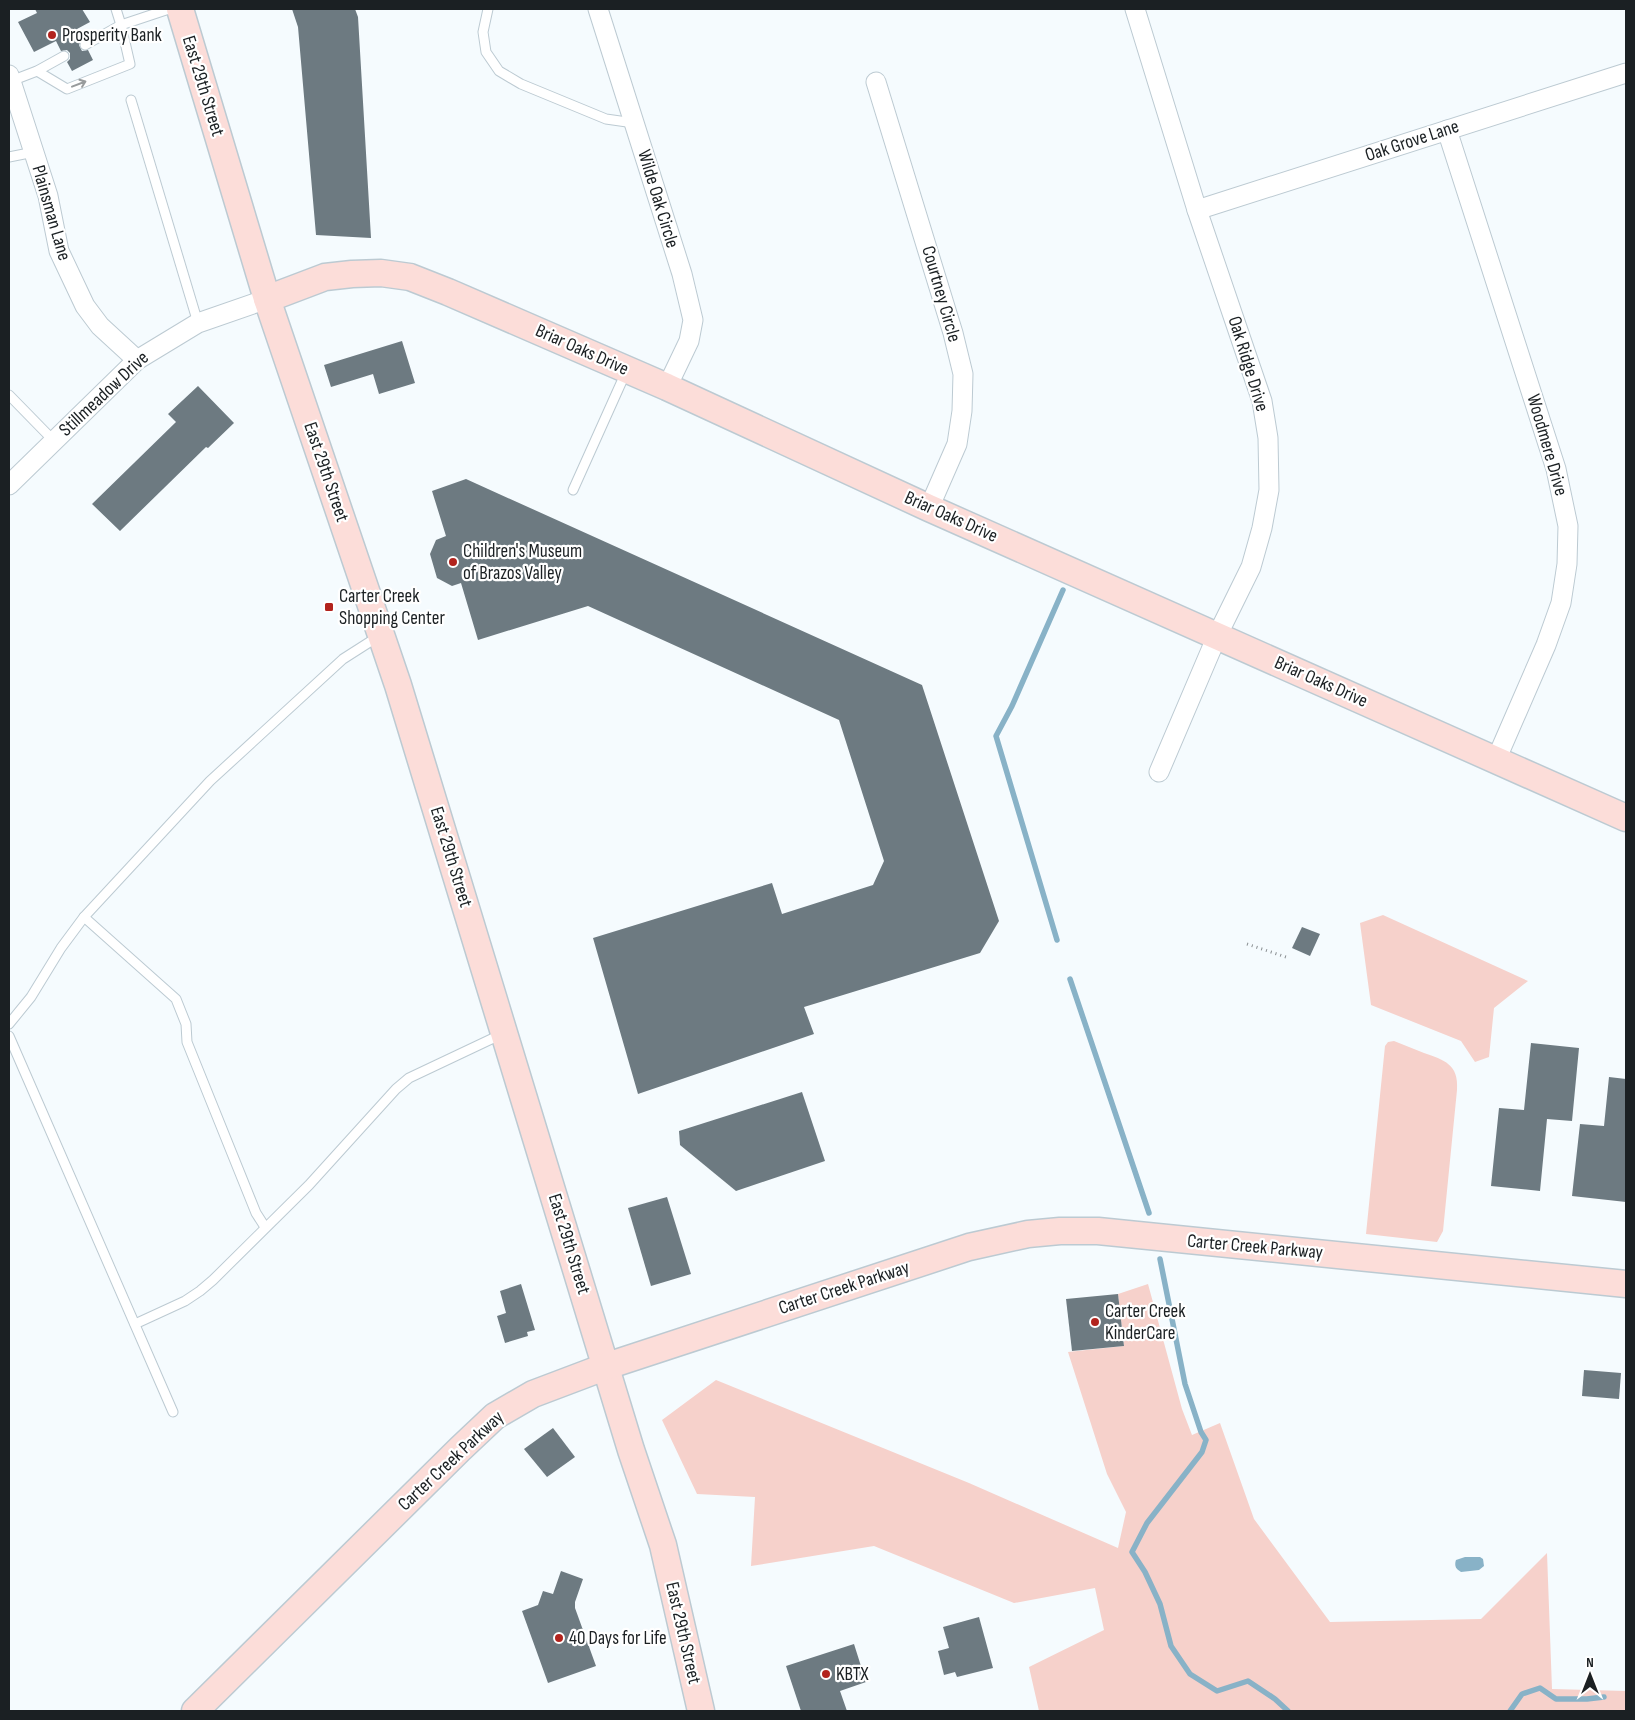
<svg xmlns="http://www.w3.org/2000/svg" width="1635" height="1720" font-family="'Sofia Sans Condensed',sans-serif">
	<style>
		.green { fill: #f6d1cb }
		.water { fill: #88b2c7 }
		.lines { fill: none; stroke-linecap: round; stroke-linejoin: round }
		.stream { stroke: #88b2c7; stroke-width: 5.5 }
		.building { fill: #6d7a81 }
		.lane-casing { stroke: #bccad2; stroke-width: 11 }
		.street-casing { stroke: #bccad2; stroke-width: 21 }
		.secondary-casing { stroke: #bccad2; stroke-width: 29 }
		.path { stroke: #898e91; stroke-width: 3; stroke-dasharray: 1 4; stroke-linecap: butt }
		.lane { stroke: #fff; stroke-width: 9 }
		.street { stroke: #fff; stroke-width: 19 }
		.secondary { stroke: #fcddd9; stroke-width: 26 }
		.oneway { stroke: #989b9c }
		.poi-dot { fill: #b2231d; stroke: #fff; stroke-width: 2 }
		.labels { text-anchor: middle; dominant-baseline: central; stroke-width: 4.5; stroke-linejoin: round; paint-order: stroke }
		.poi-label { font-size: 19px; fill: #1b2023; stroke: #fff; text-anchor: start }
		.street-label { font-size: 19px; fill: #1b2023; stroke: #fff }
	</style>
	<rect width="100%" height="100%" fill="#f5fbfe"/>
	<g class="green">
		<polygon points="1383,915 1528,981 1494,1008 1489,1057 1475,1062 1461,1041 1371,1005 1360,923"/>
		<path d="M1394,1041C1404,1045 1414,1049 1424,1053C1444,1060 1459,1064 1457,1090L1443,1231L1437,1242L1366,1234L1385,1046L1388,1042Z"/>
		<polygon points="1148,1284 1182,1409 1192,1435 1220,1423 1254,1519 1330,1622 1481,1619 1547,1553 1552,1689 1626,1691 1626,1711 1039,1711 1029,1667 1104,1630 1095,1588 1014,1603 874,1546 751,1566 755,1497 697,1494 662,1420 716,1380 969,1483 1118,1548 1126,1512 1107,1474 1068,1352 1124,1346 1118,1294"/>
	</g>
	<path class="water" d="M1465,1557H1480L1483,1559L1484,1566L1479,1570L1461,1572C1456,1569 1454,1566 1456,1560Z"/>
	<g class="lines">
		<g class="stream">
			<polyline points="1057,940 996,736 1012,706 1063,590"/>
			<polyline points="1070,979 1149,1213"/>
			<polyline points="1160,1259 1185,1384 1201,1432 1206,1440 1202,1452 1147,1523 1132,1552 1145,1572 1160,1604 1171,1646 1190,1674 1217,1691 1248,1681 1275,1699 1288,1711"/>
			<polyline points="1510,1711 1522,1694 1540,1688 1556,1699 1587,1699 1604,1697"/>
		</g>
	</g>
	<g class="building">
		<polygon points="35,9 82,9 90,22 77,29 82,39 79,45 82,51 88,50 93,60 72,71 67,62 70,59 70,53 67,50 61,51 56,41 34,52 18,22 37,13"/>
		<polygon points="292,9 355,9 358,17 371,238 316,235 298,27"/>
		<polygon points="402,341 415,383 379,394 373,374 331,387 324,365"/>
		<polygon points="198,386 234,423 208,448 206,447 120,531 92,504 176,422 168,414"/>
		<polygon points="466,479 922,685 999,921 980,953 804,1007 814,1034 638,1094 593,938 772,883 782,914 873,885 884,861 839,720 588,606 478,640 461,583 452,586 437,578 430,554 436,540 446,536 432,491"/>
		<polygon points="1302,927 1320,934 1310,956 1292,948"/>
		<polygon points="1531,1043 1579,1048 1572,1121 1547,1119 1540,1191 1491,1186 1499,1108 1524,1110"/>
		<polygon points="1609,1077 1626,1079 1626,1202 1572,1196 1580,1124 1604,1126"/>
		<polygon points="802,1092 825,1161 736,1191 680,1145 679,1131"/>
		<polygon points="667,1197 691,1274 651,1286 628,1208"/>
		<polygon points="521,1284 535,1330 527,1332 528,1336 505,1343 497,1316 506,1313 500,1291"/>
		<polygon points="1118,1294 1124,1346 1072,1351 1066,1299"/>
		<polygon points="1584,1370 1621,1373 1619,1399 1582,1396"/>
		<polygon points="553,1428 575,1457 547,1477 524,1449"/>
		<polygon points="561,1571 583,1579 575,1602 575,1608 596,1666 548,1683 522,1611 538,1605 543,1591 553,1594"/>
		<polygon points="979,1617 993,1668 957,1677 955,1672 944,1675 938,1651 949,1648 943,1627"/>
		<polygon points="854,1644 866,1682 840,1691 847,1711 801,1711 786,1666"/>
	</g>
	<g class="lines">
		<g class="lane-casing">
			<g id="lane">
				<polyline points="488,9 483,32 486,52 499,71 521,84 606,119 634,123"/>
				<polyline points="85,45 121,25 169,9"/>
				<polyline points="37,71 67,89 130,64 121,25 116,9"/>
				<polyline points="11,81 37,71 64,56"/>
				<polyline points="131,100 198,323"/>
				<polyline points="9,157 34,152"/>
				<polyline points="9,395 54,441"/>
				<polyline points="573,490 626,372"/>
				<polyline points="84,917 176,999 186,1024 187,1042 256,1213 265,1227"/>
				<polyline points="9,1024 31,997 61,948 84,917 210,781 343,659 379,636"/>
				<polyline points="9,1036 173,1412"/>
				<polyline points="135,1324 185,1301 200,1291 213,1280 309,1185 396,1089 409,1078 502,1034"/>
			</g>
		</g>
		<g class="street-casing">
			<g id="street">
				<polyline points="598,9 682,274 693,320 689,341 667,387"/>
				<polyline points="1135,9 1197,210 1262,401 1268,438 1269,490 1262,528 1251,567 1217,636 1159,772"/>
				<polyline points="9,75 48,196 59,251 85,306 100,326 137,360"/>
				<polyline points="876,82 953,333 963,374 962,411 957,444 929,508"/>
				<polyline points="1447,130 1556,469 1568,526 1567,564 1561,603 1546,645 1496,760"/>
				<polyline points="1197,210 1626,73"/>
				<polyline points="9,485 137,360 198,323 267,299"/>
			</g>
		</g>
		<g class="secondary-casing">
			<g id="secondary">
				<polyline points="180,9 267,299 398,685 631,1450 663,1545 701,1711"/>
				<polyline points="267,299 325,277 352,274 381,273 410,277 448,292 667,387 929,508 1626,818"/>
				<polyline points="195,1711 460,1449 495,1416 533,1394 607,1366 969,1247 1028,1234 1060,1231 1098,1231 1626,1284"/>
			</g>
		</g>
		<polyline class="path" points="1247,944 1286,957"/>
		<use href="#lane" class="lane"/>
		<use href="#street" class="street"/>
		<use href="#secondary" class="secondary"/>
	</g>
	<defs><path id="oneway-shaft" d="M-6 0H5M1.5-3L5.5 0L1.5 3" fill="none" stroke-width="1.6" stroke-linecap="round" stroke-linejoin="round" transform="scale(1.25)"/></defs>
	<use class="oneway" href="#oneway-shaft" transform="translate(79 84) rotate(-21)"/>
	<g class="poi-dot">
		<circle cx="52" cy="35" r="5"/>
		<circle cx="453" cy="562" r="5"/>
		<rect x="324" y="602" width="10" height="10" rx="2.5"/>
		<circle cx="1095" cy="1322" r="5"/>
		<circle cx="559" cy="1638" r="5"/>
		<circle cx="826" cy="1674" r="5"/>
	</g>
	<g class="labels">
		<g class="poi-label">
			<text x="62" y="35">Prosperity Bank</text>
			<text x="463" y="551">Children's Museum<tspan x="463" dy="22">of Brazos Valley</tspan></text>
			<text x="339" y="596">Carter Creek<tspan x="339" dy="22">Shopping Center</tspan></text>
			<text x="1105" y="1311">Carter Creek<tspan x="1105" dy="22">KinderCare</tspan></text>
			<text x="569" y="1638">40 Days for Life</text>
			<text x="836" y="1674">KBTX</text>
		</g>
		<g class="street-label">
			<text transform="translate(203 86) rotate(73)">East 29th Street</text>
			<text transform="translate(1412 141) rotate(-18)">Oak Grove Lane</text>
			<text transform="translate(658 199) rotate(73)">Wilde Oak Circle</text>
			<text transform="translate(51 213) rotate(74)">Plainsman Lane</text>
			<text transform="translate(941 294) rotate(74)">Courtney Circle</text>
			<text transform="translate(582 350) rotate(24)">Briar Oaks Drive</text>
			<text transform="translate(1248 364) rotate(73)">Oak Ridge Drive</text>
			<text transform="translate(104 394) rotate(-43)">Stillmeadow Drive</text>
			<text transform="translate(1547 445) rotate(74)">Woodmere Drive</text>
			<text transform="translate(326 472) rotate(71)">East 29th Street</text>
			<text transform="translate(951 517) rotate(24)">Briar Oaks Drive</text>
			<text transform="translate(1321 682) rotate(24)">Briar Oaks Drive</text>
			<text transform="translate(451 857) rotate(73)">East 29th Street</text>
			<text transform="translate(569 1244) rotate(73)">East 29th Street</text>
			<text transform="translate(1255 1247) rotate(5)">Carter Creek Parkway</text>
			<text transform="translate(844 1288) rotate(-18)">Carter Creek Parkway</text>
			<text transform="translate(451 1461) rotate(-43)">Carter Creek Parkway</text>
			<text transform="translate(683 1633) rotate(77)">East 29th Street</text>
		</g>
	</g>
	<rect width="1635" height="1720" fill="none" stroke="#1b2023" stroke-width="20"/>
	<g transform="translate(1590 1675)" stroke="#ffffff" stroke-width="4" paint-order="stroke">
	<path d="M0-4L9 19L0 12L-9 19Z" fill="#1b2023"/>
	<text y="-8" font-size="14" font-weight="bold" text-anchor="middle" fill="#1b2023">N</text>
	</g>
</svg>
